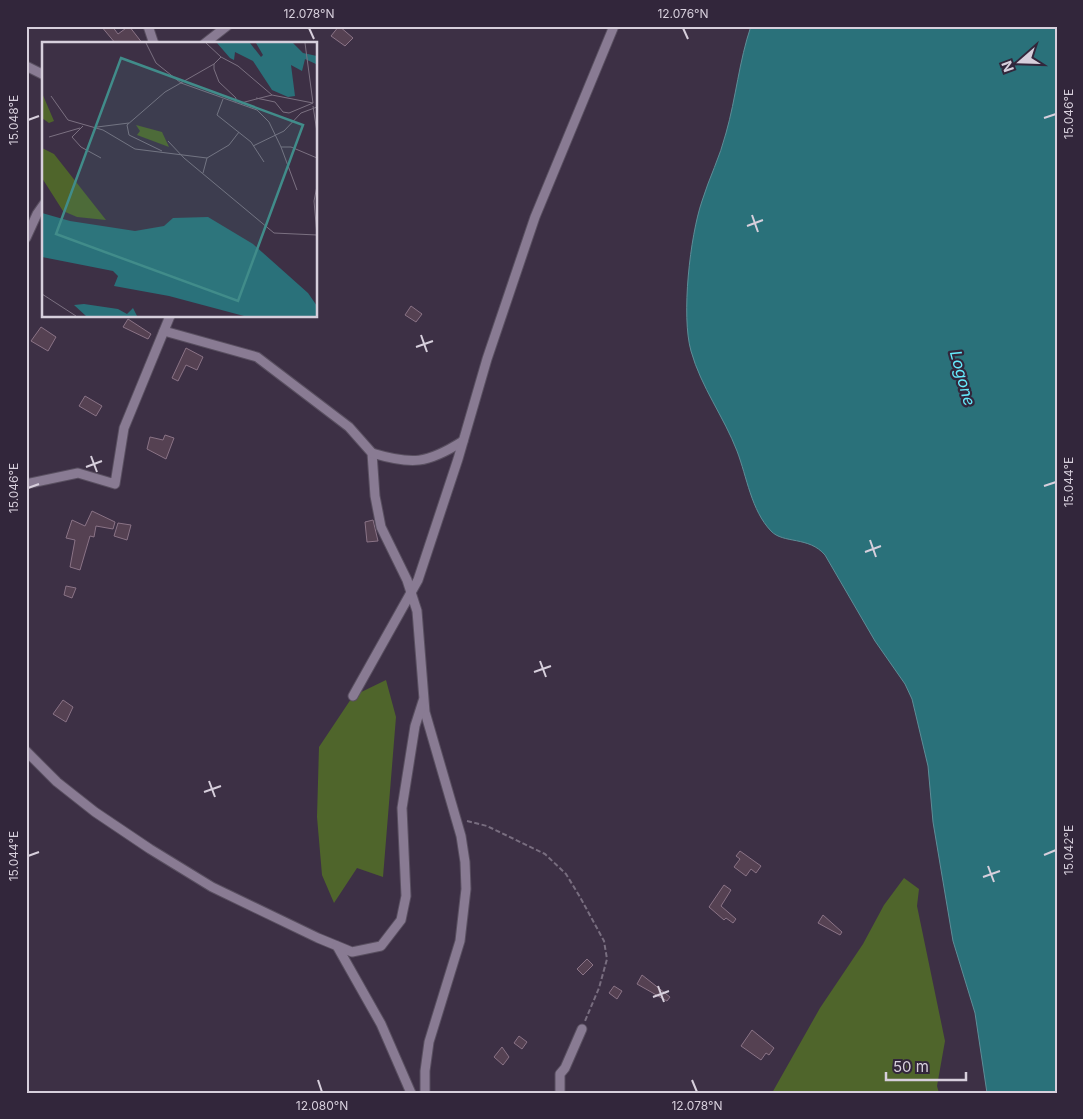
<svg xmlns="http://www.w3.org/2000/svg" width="1083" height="1119" font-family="Inter,sans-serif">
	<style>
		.green { fill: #4f652b }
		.water { fill: #2a717a; stroke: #5e8d97 }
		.building { fill: #554152; stroke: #8a7386 }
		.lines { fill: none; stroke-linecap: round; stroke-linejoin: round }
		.street-casing { stroke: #594f60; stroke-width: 11 }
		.path { stroke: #786d7f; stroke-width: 2; stroke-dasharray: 5 2.5; stroke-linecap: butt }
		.street { stroke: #897b93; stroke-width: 9 }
		.ticks { fill: none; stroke: #d7cfdc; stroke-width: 2 }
		.labels { text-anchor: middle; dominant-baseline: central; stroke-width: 4.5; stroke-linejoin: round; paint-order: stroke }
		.water-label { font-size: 16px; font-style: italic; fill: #66ebfd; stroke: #32263b }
		.inset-road { fill: none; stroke: #7b7081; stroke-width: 1 }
		.view { fill: #418c8a; fill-opacity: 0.15; stroke: #418c8a; stroke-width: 2.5 }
		.inset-edge { fill: none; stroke: #d7cfdc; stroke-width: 2.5 }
		.neatline { fill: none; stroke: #d7cfdc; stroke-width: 2 }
		.ticks-label { font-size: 12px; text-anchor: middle; fill: #d7cfdc }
	</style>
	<rect width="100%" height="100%" fill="#3d3045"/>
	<g class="green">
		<polygon points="386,680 396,717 383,877 357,868 334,903 322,875 317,817 319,747 353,696"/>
		<polygon points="904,878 919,889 917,906 945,1041 937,1086 939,1093 772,1093 820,1008 863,944 884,905"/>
	</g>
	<path class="water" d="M751,26H1057V1093H987L975,1013L953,941L933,822L928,766L912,699L905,684L875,641L825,555C809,536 783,544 771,531C751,510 747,477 737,451C724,417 701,387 691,351C681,316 690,236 702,201C709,178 720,157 726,133C736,98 739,61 751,26Z"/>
	<g class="building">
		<polygon points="101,26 112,26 118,34 129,26 143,44 116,44"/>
		<polygon points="339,26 353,38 345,46 331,36"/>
		<polygon points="411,306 422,314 416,322 405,315"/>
		<polygon points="128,319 151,334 148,339 123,327"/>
		<polygon points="41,327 56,337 48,351 31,341"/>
		<polygon points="186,348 203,357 197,370 186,365 178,381 172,378"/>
		<polygon points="85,396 102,406 96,416 79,406"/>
		<polygon points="165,435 174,438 166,459 147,449 150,437 163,440"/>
		<polygon points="92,511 115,522 113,529 96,526 94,537 90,536 80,570 70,567 75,540 66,538 72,520 85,526"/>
		<polygon points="373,520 378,541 367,542 365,522"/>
		<polygon points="118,523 131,525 127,540 114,536"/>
		<polygon points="66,586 76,588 72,598 64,595"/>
		<polygon points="63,700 73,707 66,722 53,714"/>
		<polygon points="740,851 761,866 756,873 751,869 746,876 734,867 740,859 736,856"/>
		<polygon points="724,885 731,890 721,906 736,919 733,923 726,918 724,920 709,907"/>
		<polygon points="823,915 842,932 840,935 818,923"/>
		<polygon points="587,959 593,965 583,975 577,969"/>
		<polygon points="642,975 670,997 667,1001 637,984"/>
		<polygon points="614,986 622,991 617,999 609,993"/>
		<polygon points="752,1030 774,1048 769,1055 766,1053 761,1060 741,1046"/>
		<polygon points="519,1036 527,1042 522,1049 514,1043"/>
		<polygon points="502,1047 509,1057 503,1065 494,1057"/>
	</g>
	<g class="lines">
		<g class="street-casing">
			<g id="street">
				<polyline points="148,26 154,44"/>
				<polyline points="204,44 227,26"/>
				<polyline points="26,66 44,75"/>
				<polyline points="26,238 37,214 44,204"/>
				<polyline points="164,331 257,357 349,427 372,453 375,496 381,527 407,580 417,611 425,712 461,836 465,862 466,889 460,941 429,1042 425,1071 425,1093"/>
				<path d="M372,453C412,465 427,464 463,441"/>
				<polyline points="26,484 78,473 115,484 124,428 170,316"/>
				<polyline points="353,696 418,580 458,459 487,359 535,217 614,26"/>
				<polyline points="26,751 57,782 95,812 150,849 212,887 318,938 352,952 381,946 401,920 406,896 402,808 415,726 423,701"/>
				<polyline points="337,946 381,1024 411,1093"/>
				<polyline points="560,1093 560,1074 565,1068 582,1029"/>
			</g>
		</g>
		<polyline class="path" points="467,821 487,826 545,854 566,874 580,897 604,941 607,959 599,988 585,1021"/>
		<use href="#street" class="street"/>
	</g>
	<path class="ticks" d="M309,28L314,39M683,28L688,39M1044,118L1056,114M28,120L39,116M752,215L758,232M747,226L763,220M421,335L427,352M416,347L433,341M91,456L97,472M86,467L102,461M1044,486L1056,482M28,488L39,484M870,540L876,557M865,552L881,546M540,661L546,677M534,672L551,666M209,781L215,797M204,792L221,786M1044,855L1056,850M28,856L39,852M988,866L994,882M983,877L1000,871M658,986L664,1002M653,997L669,991M318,1080L322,1092M692,1080L697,1092"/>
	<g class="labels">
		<g class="water-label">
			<text transform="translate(963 378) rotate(75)">Logone</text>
		</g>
	</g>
	<g transform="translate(42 42)">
		<rect width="275" height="275" fill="#3d3045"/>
		<path d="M0,51L12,79L7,81L0,76ZM94,83L120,90L127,105L95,93L98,89ZM0,106L12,112L64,178L35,175L21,169L0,136Z" fill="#4f652b"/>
		<path d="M175,1H208L219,15L221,13L214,1H251L261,11L275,14L274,22L263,17L260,29L249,23L253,54L246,55L230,48L211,19L193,10L192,18L188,16ZM0,171L28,179L93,189L122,184L131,176L166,175L211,202L266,251L275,264V274H202L127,254L72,244L76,234L71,229L0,215ZM42,262L76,267L85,272L91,266L95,274H44L32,263Z" fill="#2a717a"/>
		<path class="inset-road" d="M104,1L114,21L139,41L215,68L227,80L239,105H249L275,116M164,1L179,15L172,22V27L177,40L194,56L193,60M263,1L271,61M179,15L196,24L230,53L271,61M9,54L26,78L61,88L93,107L165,116L187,103L197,90M214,56L233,60L241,70L247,71L271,61M181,57L175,73L209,100L222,120M199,61L230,53M271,64L275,90M41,84L30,95L39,105L59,116M55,85L87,81M7,95L38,86M126,99L142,116L232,191L275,193M211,104L242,89L259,71L275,65M239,105L255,148M120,109L87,93L85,83L123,50L172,22M161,131L165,116M275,144L272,159L275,193M0,252L34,274"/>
		<path class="view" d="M79,16L261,83L196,259L14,192Z"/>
		<rect width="275" height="275" class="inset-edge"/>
	</g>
	<rect width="1083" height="1119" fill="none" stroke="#32263b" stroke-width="55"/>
	<g transform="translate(1020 62) rotate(250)" stroke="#32263b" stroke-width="4" paint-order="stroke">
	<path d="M0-4L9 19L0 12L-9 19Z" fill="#d7cfdc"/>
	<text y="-8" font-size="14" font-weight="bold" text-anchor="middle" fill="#d7cfdc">N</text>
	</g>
	<path d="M886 1072v8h80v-8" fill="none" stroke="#d7cfdc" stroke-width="2.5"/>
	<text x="893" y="1072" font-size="15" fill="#d7cfdc" stroke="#32263b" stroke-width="4" paint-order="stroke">50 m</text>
	<rect x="28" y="28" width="1028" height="1064" class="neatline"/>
	<g class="ticks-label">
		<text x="309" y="18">12.078°N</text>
		<text x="683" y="18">12.076°N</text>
		<text transform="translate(1069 114) rotate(-90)" y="4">15.046°E</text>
		<text transform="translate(14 120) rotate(-90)" y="4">15.048°E</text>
		<text transform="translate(1069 482) rotate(-90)" y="4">15.044°E</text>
		<text transform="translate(14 488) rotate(-90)" y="4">15.046°E</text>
		<text transform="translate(1069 850) rotate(-90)" y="4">15.042°E</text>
		<text transform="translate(14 856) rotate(-90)" y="4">15.044°E</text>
		<text x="322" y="1110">12.080°N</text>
		<text x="697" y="1110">12.078°N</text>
	</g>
</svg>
